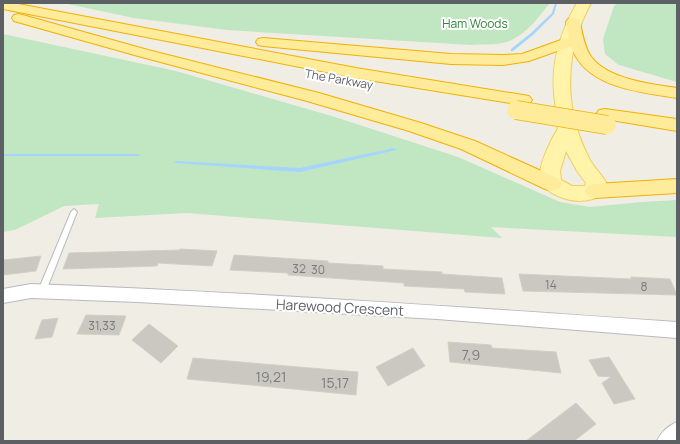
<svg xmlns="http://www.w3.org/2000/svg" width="680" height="444" font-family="Manrope,sans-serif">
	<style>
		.green { fill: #c1e6c2 }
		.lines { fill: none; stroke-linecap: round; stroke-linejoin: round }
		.stream { fill: #a4d4ff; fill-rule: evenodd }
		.building { fill: #cac8c1; stroke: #d4cfc2 }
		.service-casing { stroke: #b7babe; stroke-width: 2 }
		.minor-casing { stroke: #b7babe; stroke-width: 2 }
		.primary-casing { stroke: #f2cd5a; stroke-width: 2 }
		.trunk-casing { stroke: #f3b000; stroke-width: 2 }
		.service { fill: #fff; fill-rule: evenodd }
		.minor { fill: #fff; fill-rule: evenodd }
		.primary { fill: #fff4a9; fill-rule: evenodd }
		.trunk { fill: #feec9b; fill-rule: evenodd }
		.trunk-bridge-casing { stroke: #f3b000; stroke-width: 20; stroke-linecap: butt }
		.trunk-bridge { stroke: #feec9b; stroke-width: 18 }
		.labels { text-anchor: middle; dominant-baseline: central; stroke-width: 4; stroke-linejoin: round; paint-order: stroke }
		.far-park-label { font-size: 12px; fill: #34843b; stroke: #fff }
		.far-street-label { font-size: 12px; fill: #5c6065; stroke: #fff }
		.number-label { font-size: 12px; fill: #787a7c }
		.street-label { font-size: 14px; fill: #5c6065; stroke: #fff }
		.near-number-label { font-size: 14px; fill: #787a7c }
	</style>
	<rect width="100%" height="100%" fill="#efede4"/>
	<g class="green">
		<path d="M63,3H550C537,19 524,38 503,43C493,45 481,44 471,45L227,30L134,18Z"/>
		<polygon points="617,3 677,3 677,82 619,65 605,54 603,39 614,6"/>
		<polygon points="3,34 176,71 335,117 458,157 560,202 590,207 642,202 677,200 677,237 491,227 502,238 187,213 95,218 99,204 64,206 15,230 3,232"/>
	</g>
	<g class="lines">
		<g class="stream">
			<polygon points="555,3 557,3 554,14 533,35 513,51 511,51 511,49 531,33 552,13"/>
			<polygon points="394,148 396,149 396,150 300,172 176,163 174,162 176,161 300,168"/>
			<polygon points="3,154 138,154 140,155 138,156 3,156"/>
		</g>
	</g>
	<g class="building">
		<polygon points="180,249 217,251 212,266 158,263 157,266 63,269 69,253 180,250"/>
		<polygon points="234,255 328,261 328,263 383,266 383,269 442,272 442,274 502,278 505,294 465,292 464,289 404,286 404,283 288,275 288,273 230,270"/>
		<polygon points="41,256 36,271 3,275 3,260"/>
		<polygon points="519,274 631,279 631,277 670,279 677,295 523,291"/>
		<polygon points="86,315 126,316 119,335 77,334"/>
		<polygon points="58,318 52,337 35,339 42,320"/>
		<polygon points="149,324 178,346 161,363 132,340"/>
		<polygon points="448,342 491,345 492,348 556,352 561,373 450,362"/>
		<polygon points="413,348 425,366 388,386 376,367"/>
		<polygon points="609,357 635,399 614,404 602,383 611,377 598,376 589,360"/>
		<polygon points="193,358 358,372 356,395 187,379"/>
		<polygon points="576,403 596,424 574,441 526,441"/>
	</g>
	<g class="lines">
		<g class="service-casing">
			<polygon id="service" points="74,209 77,212 46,291 45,293 42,294 39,293 38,291 71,212"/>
		</g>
		<g class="minor-casing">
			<g id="minor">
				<path d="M31,284C247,292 462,307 677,322V338L437,319L138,302L31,298L3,303V289Z"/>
				<path d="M677,422V441H657C661,432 668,426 677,422Z"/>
			</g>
		</g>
		<g class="primary-casing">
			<path id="primary" d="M577,3H591C565,50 563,105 587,154C591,165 600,172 606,182L605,191L602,196C587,202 574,203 558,196C528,184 543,158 553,137C555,134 558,129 558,126C559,121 554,101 554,93C551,61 561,31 577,3ZM566,151L577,171L586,183L585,186H572L561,180L560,171Z"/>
		</g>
		<g class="trunk-casing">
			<g id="trunk">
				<polygon points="3,3 13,3 356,68 523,95 529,96 532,100 529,104 523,105 356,78 3,9"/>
				<polygon points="19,14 148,50 319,93 421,123 475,141 559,179 562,184 559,189 552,191 545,189 461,149 409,131 307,101 138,56 14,21 12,18 14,15"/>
				<path d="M573,18L578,19L580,22C582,33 584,45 590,55C605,79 651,84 677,88V98C640,92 585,88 571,46L529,61L503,65L451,64L263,46L258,45L256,42L258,39L263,38L451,54L503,55L522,54L561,40L569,39L566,22L568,19Z"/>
				<polygon points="605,109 677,119 677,131 599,118 596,114 599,110"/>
				<polygon points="677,179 677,193 595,198 588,196 585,191 588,186 595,184"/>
			</g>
		</g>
		<use href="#service" class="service"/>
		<use href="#minor" class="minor"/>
		<use href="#primary" class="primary"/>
		<use href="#trunk" class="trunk"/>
		<g class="trunk-bridge-casing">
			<polyline id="trunk-bridge" points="516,110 607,125"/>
		</g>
		<use href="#trunk-bridge" class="trunk-bridge"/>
	</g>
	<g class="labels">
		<g class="far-park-label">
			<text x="475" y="23">Ham Woods</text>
		</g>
		<g class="far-street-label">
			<text transform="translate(339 79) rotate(10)">The Parkway</text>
		</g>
		<g class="number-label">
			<text x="299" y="268">32</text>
			<text x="318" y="269">30</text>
			<text x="551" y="284">14</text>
			<text x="644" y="286">8</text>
			<text x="102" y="325">31,33</text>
		</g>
		<g class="street-label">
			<text transform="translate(340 307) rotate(3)">Harewood Crescent</text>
		</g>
		<g class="near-number-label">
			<text x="471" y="354">7,9</text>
			<text x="271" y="376">19,21</text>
			<text x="335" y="382">15,17</text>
		</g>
	</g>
	<rect width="680" height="444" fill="none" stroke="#5c6065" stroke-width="8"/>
</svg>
